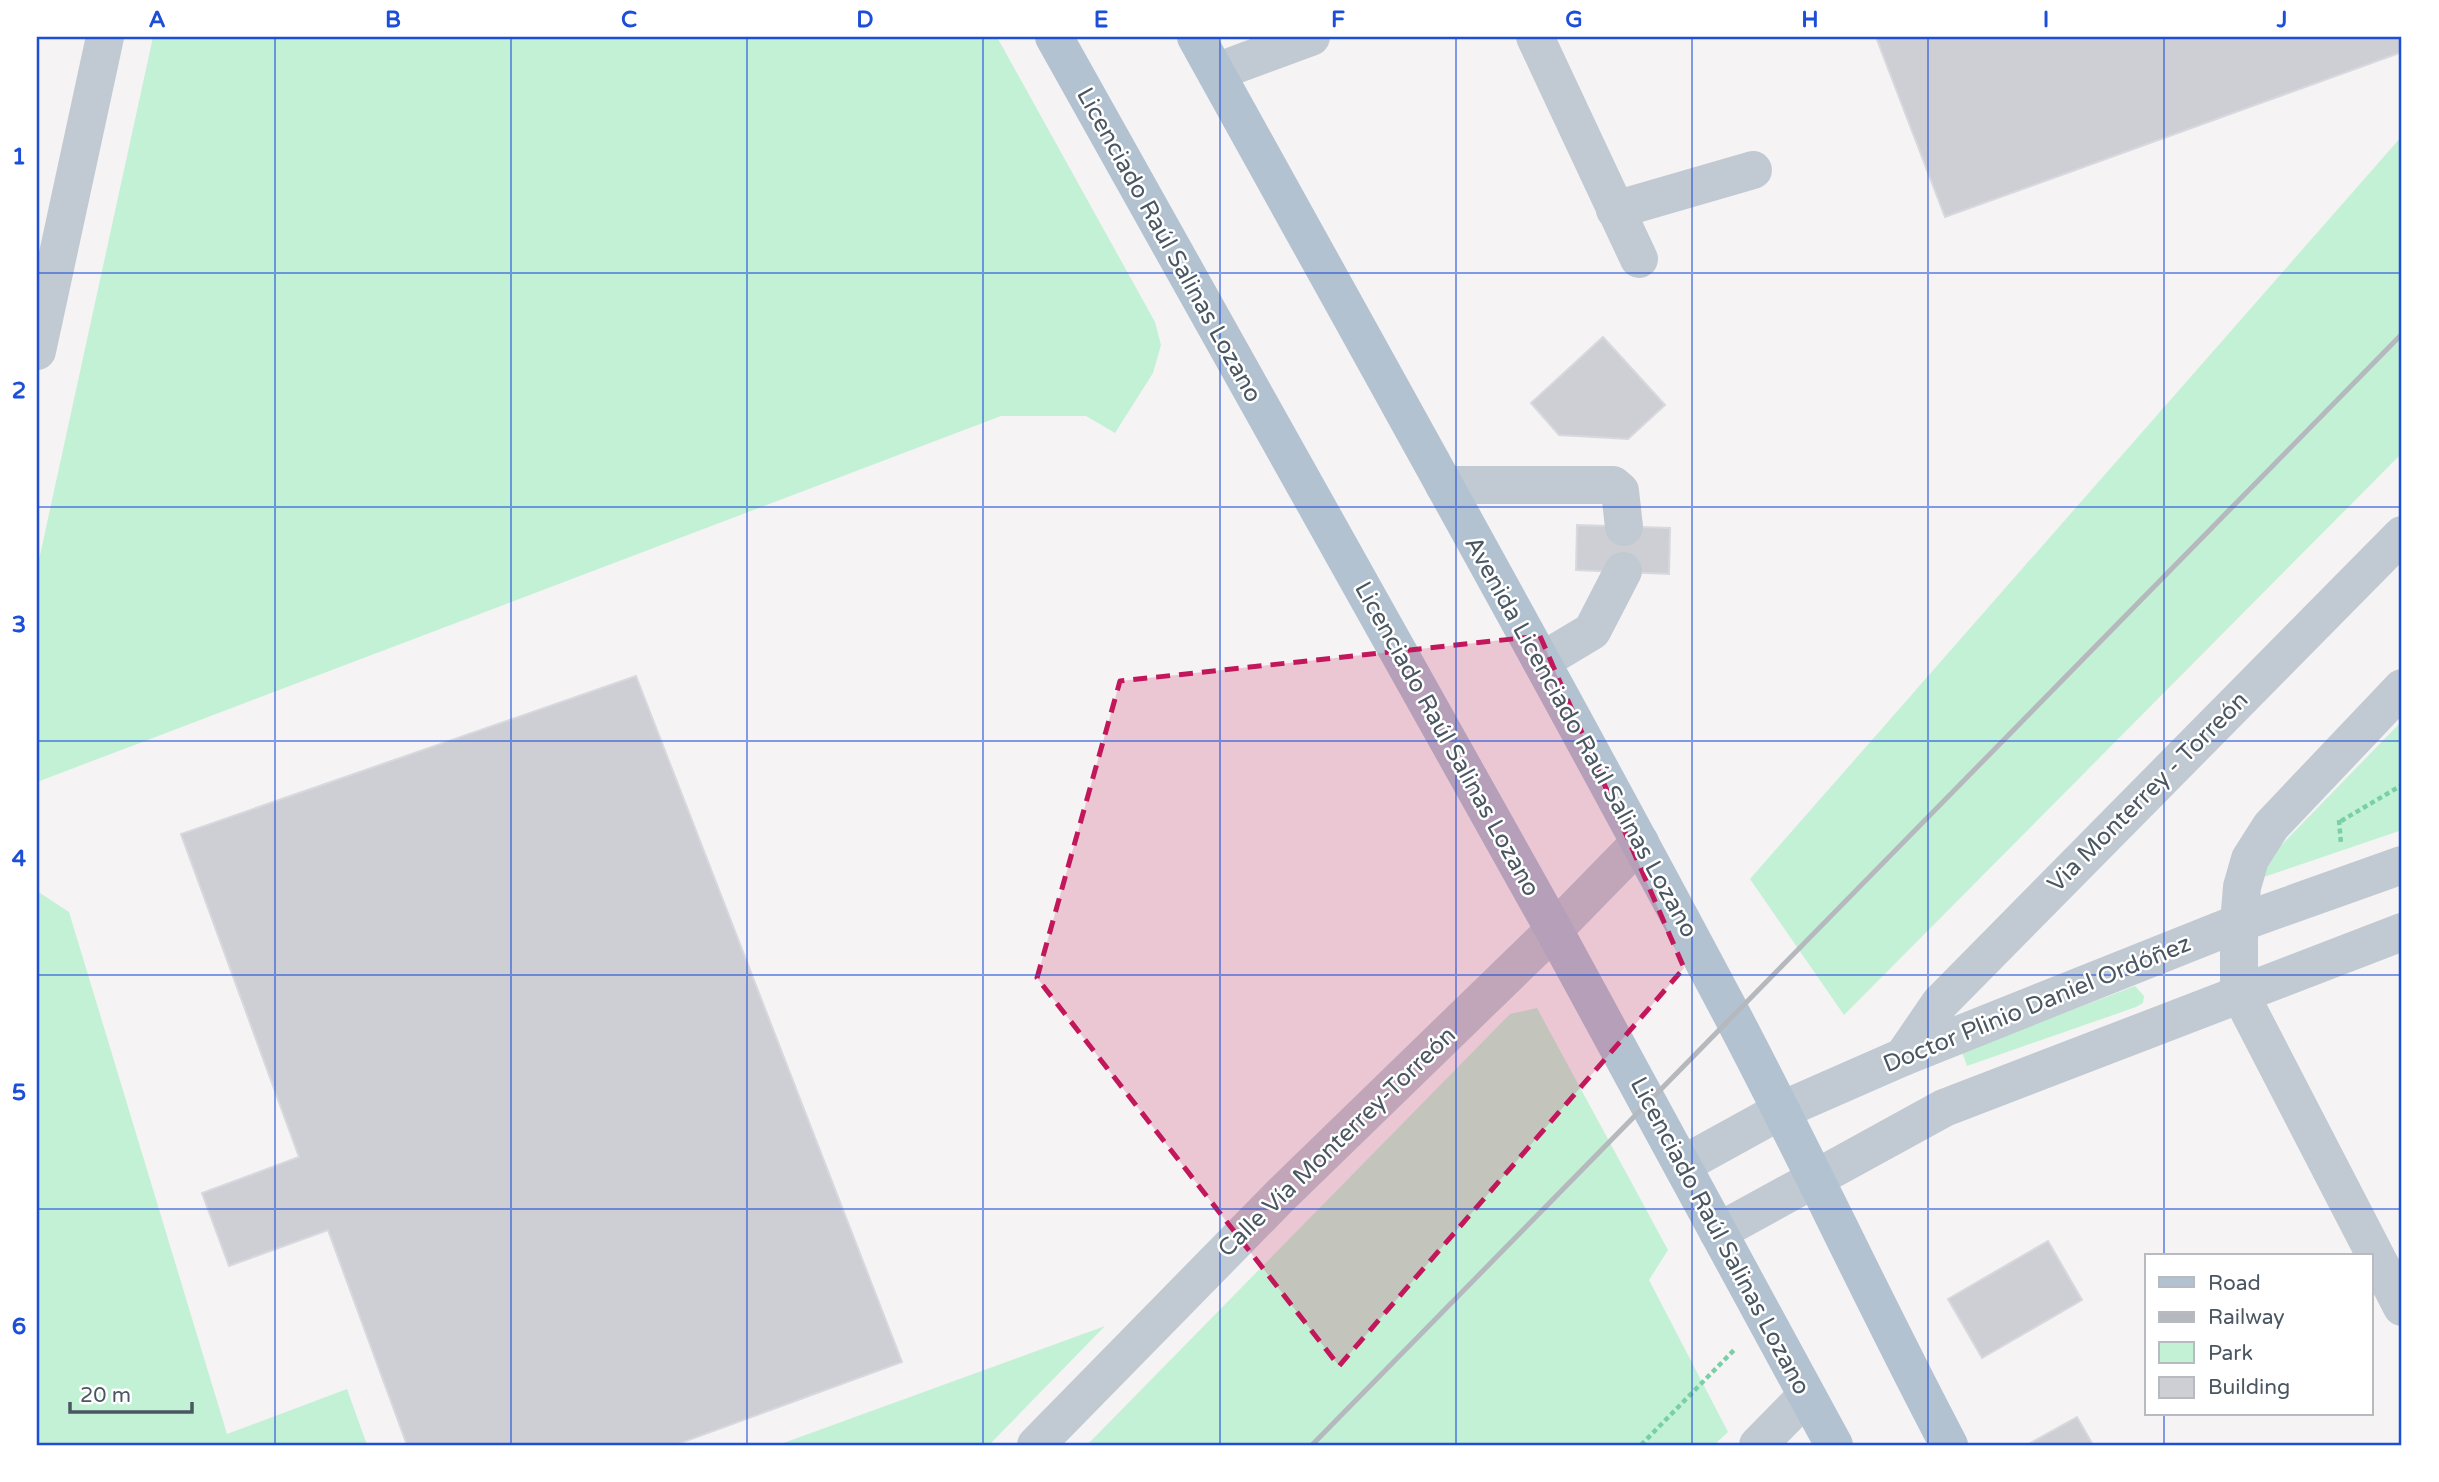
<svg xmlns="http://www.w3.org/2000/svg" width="2439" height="1482" font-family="'Varela Round',sans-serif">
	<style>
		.green { fill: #c3f1d5 }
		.building { fill: #cdcfd5; stroke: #d7d9de; stroke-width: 2 }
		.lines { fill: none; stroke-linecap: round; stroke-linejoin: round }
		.path { stroke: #7ad0a6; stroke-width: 4.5; stroke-dasharray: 5 3.5; stroke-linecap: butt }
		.minor { stroke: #c1cad2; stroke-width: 38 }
		.major { stroke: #b3c2d1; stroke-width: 38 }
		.rail { stroke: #b5b8bd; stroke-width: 5 }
		.marked { fill: #c2185b; fill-opacity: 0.2; stroke: #c2185b; stroke-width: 5; stroke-dasharray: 14 9; stroke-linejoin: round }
		.grid { fill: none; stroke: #1d4ed8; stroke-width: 2; stroke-opacity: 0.55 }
		.labels { text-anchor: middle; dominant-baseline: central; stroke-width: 5; stroke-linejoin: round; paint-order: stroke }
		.street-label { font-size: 24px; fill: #4a5661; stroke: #fff }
		.neatline { fill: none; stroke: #1d4ed8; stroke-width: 2.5 }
		.grid-label { font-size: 23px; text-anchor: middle; font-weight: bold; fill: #1d4ed8 }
	</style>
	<rect width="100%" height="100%" fill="#f5f3f3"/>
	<g class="green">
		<polygon points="153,37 997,37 1155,322 1161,345 1153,373 1115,433 1086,416 1001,416 37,782 37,569"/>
		<polygon points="2402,136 2402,453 1844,1015 1750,879"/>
		<polygon points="2402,721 2402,830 2261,878 2259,868"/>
		<polygon points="37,891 69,912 227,1434 347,1389 367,1445 37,1445"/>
		<polygon points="2135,986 2144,996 2143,1003 2136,1007 1967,1066 1962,1052"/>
		<polygon points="1537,1008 1668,1250 1649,1280 1728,1432 1714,1445 1087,1445 1510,1014"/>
		<polygon points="1105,1326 989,1445 778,1445"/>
	</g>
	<g class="building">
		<polygon points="1876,37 2402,37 2402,52 1945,217"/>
		<polygon points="1603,337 1665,405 1628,439 1559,435 1531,403"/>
		<polygon points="1577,525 1670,528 1669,574 1576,570"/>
		<polygon points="636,676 902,1362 675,1445 407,1445 328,1230 229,1266 202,1193 299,1157 181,834"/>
		<polygon points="2048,1241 2082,1300 1982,1358 1948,1299"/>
		<polygon points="2077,1417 2093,1445 2027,1445"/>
	</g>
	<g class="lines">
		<g class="path">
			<polyline points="2339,820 2341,844"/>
			<polyline points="2341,821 2402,785"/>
			<polyline points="1641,1445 1736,1348"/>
		</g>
		<g class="minor">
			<polyline points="1535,37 1639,259"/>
			<polyline points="1216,72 1311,37"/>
			<polyline points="1615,210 1753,170"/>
			<polyline points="37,351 105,37"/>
			<polyline points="1444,485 1613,485 1620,491 1624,527"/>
			<polyline points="1542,661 1592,631 1623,571"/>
			<polyline points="2402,688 2271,826 2250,859 2242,887 2239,923 2239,992 2402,1307"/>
			<polyline points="1903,1057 1940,1003 2402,535"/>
			<polyline points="1682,1165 1782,1110 1903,1057 2239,923 2402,865"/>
			<polyline points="1718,1232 1944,1108 2402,932"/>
			<polyline points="1036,1445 1282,1194 1554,930 1640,842"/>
			<polyline points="1758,1445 1806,1396"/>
		</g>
		<g class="major">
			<polyline points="1054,37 1554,930 1834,1445"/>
			<path d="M1196,37C1376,362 1558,687 1732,1015C1807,1157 1874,1303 1949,1445"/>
		</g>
		<polyline class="rail" points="1312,1445 2402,334"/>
	</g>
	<path class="marked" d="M1540,636L1684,968L1339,1366L1037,978L1120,681Z"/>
	<path class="grid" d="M275,37V1445M511,37V1445M747,37V1445M983,37V1445M1220,37V1445M1456,37V1445M1692,37V1445M1928,37V1445M2164,37V1256M37,273H2402M37,507H2402M37,741H2402M37,975H2402M37,1209H2402M2164,1414V1445"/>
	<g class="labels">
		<g class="street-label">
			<text transform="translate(1169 245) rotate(61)">Licenciado Raúl Salinas Lozano</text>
			<text transform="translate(1581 737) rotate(61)">Avenida Licenciado Raúl Salinas Lozano</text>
			<text transform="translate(1447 739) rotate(61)">Licenciado Raúl Salinas Lozano</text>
			<text transform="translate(2148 792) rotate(-45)">Via Monterrey - Torreón</text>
			<text transform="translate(2037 1004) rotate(-22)">Doctor Plinio Daniel Ordóñez</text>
			<text transform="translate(1337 1142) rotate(-44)">Calle Vía Monterrey-Torreón</text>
			<text transform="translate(1720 1236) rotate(62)">Licenciado Raúl Salinas Lozano</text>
		</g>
	</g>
	<rect width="2439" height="1482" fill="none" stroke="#ffffff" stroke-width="77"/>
	<rect x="2145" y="1254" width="228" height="161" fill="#ffffff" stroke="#b7bbc0" stroke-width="2"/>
	<rect x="2159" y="1277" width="35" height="10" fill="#b3c2d1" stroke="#b7bbc0" stroke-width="2"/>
	<text x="2208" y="1290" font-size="21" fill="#4a5661">Road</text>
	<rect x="2159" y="1312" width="35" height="10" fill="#b5b8bd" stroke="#b7bbc0" stroke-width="2"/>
	<text x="2208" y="1324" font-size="21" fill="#4a5661">Railway</text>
	<rect x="2159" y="1342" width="35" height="21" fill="#c3f1d5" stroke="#b7bbc0" stroke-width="2"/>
	<text x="2208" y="1360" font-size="21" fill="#4a5661">Park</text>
	<rect x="2159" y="1377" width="35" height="21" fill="#cdcfd5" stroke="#b7bbc0" stroke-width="2"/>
	<text x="2208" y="1394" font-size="21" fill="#4a5661">Building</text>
	<path d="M70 1402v10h122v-10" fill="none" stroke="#4a5661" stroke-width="3.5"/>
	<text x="80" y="1402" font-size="21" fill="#4a5661" stroke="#ffffff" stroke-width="5" paint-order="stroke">20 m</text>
	<rect x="38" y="38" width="2362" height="1406" class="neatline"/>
	<g class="grid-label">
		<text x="157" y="27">A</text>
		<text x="393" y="27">B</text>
		<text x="629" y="27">C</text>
		<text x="865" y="27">D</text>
		<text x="1101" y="27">E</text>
		<text x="1338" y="27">F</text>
		<text x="1574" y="27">G</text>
		<text x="1810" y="27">H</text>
		<text x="2046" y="27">I</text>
		<text x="2282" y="27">J</text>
		<text x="19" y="164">1</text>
		<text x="19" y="398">2</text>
		<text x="19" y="632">3</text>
		<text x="19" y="866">4</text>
		<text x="19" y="1100">5</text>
		<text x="19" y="1334">6</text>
	</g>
</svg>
